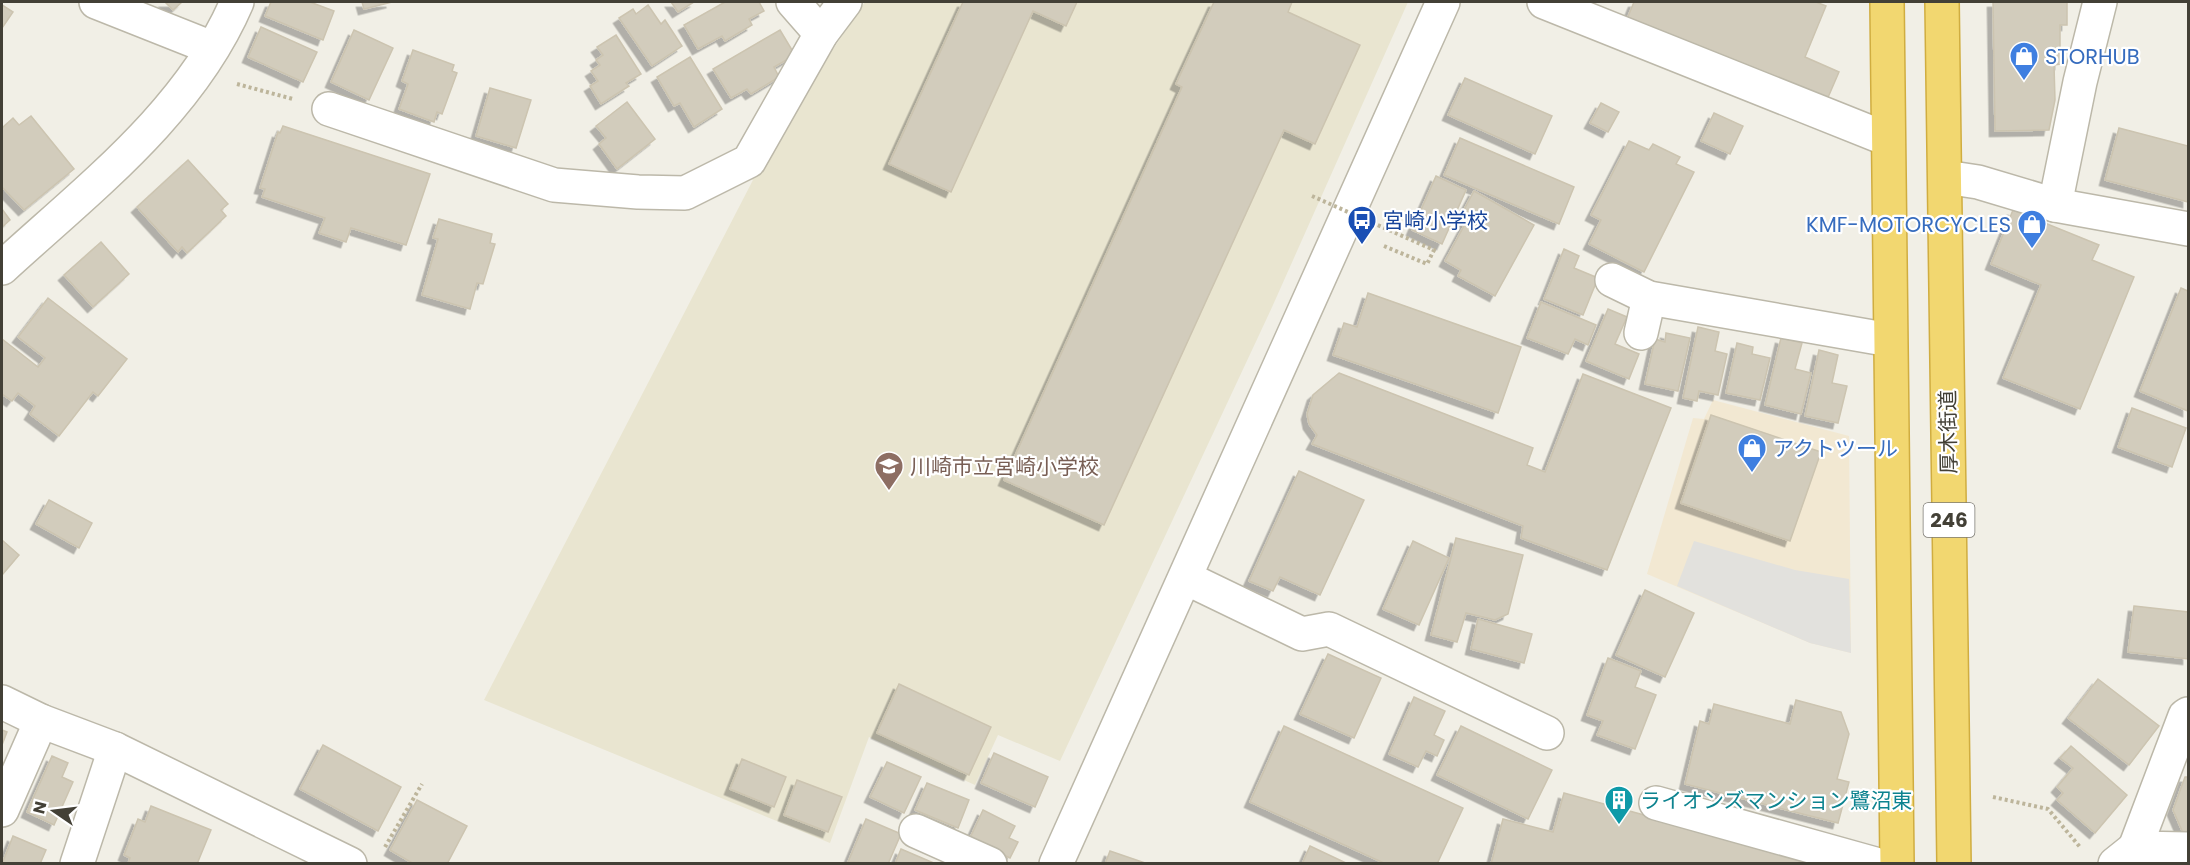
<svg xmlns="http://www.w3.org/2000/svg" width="2190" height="865" font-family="Poppins,'Noto Sans JP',sans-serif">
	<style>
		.commercial { fill: #f2e8d2 }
		.education { fill: #e9e5d0 }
		.parking { fill: #e2e1dd }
		.building { fill: #d2ccbc; stroke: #ccc4b0; stroke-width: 1.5; filter: url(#shadow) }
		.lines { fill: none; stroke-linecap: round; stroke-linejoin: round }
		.minor-casing { stroke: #bcb8a9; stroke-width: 36 }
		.highway-casing { stroke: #d0ad40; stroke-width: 36 }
		.path { stroke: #bdb59b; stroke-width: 4; stroke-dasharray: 3 3; stroke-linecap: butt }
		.minor { stroke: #fff; stroke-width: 33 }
		.highway { stroke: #f2d770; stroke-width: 33 }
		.path-bridge { stroke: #bdb59b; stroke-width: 4; stroke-dasharray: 3 3; stroke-linecap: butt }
		.labels { text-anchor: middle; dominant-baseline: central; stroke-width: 4.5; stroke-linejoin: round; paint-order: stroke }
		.shield { fill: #fff; stroke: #7b7972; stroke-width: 1.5 }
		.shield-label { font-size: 20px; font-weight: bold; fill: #434036 }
		.shop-label { font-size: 21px; fill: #366cbe; stroke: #fff; text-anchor: start }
		.transit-label { font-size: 21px; fill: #164399; stroke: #fff; text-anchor: start }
		.street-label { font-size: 21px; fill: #434036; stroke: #fff }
		.education-label { font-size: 21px; fill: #785e54; stroke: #fff; text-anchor: start }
		.culture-label { font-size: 21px; fill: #0d838f; stroke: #fff; text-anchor: start }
	</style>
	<defs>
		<filter id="shadow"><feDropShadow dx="-5.5" dy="5.5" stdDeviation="0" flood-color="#0004"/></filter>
	</defs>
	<rect width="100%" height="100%" fill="#f1efe6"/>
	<polygon class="commercial" points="1713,400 1849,436 1851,653 1810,643 1647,574 1693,418 1704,419"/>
	<polygon class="education" points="865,2 1408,2 1273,305 1060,761 998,735 975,785 869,737 830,843 484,700 753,180 747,176"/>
	<polygon class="parking" points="1694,541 1795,570 1849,579 1851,653 1810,643 1677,586"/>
	<g class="building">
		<polygon points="165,2 182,2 173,10"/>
		<polygon points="271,2 310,2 334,11 323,40 265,16"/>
		<polygon points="362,2 392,2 364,9"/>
		<polygon points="671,2 694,2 678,12"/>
		<polygon points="725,2 759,2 764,11 749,19 752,25 725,41 722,36 698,49 684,25"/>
		<polygon points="963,2 1077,2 1066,26 1033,11 951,192 889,164"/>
		<polygon points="1214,2 1292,2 1288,12 1360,45 1315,144 1284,130 1104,525 1004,480 1182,87 1176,84"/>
		<polygon points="1634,2 1816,2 1826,6 1805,57 1839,72 1826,102 1627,19"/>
		<polygon points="1993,2 2067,2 2067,25 2060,25 2060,64 2054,65 2055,100 2049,130 1995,131"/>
		<polygon points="2,5 13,12 2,28"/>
		<polygon points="648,5 661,24 665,20 682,46 652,66 619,18 633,9 636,14"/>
		<polygon points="261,27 317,52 303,82 248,57"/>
		<polygon points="354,30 393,48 369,100 331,82"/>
		<polygon points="780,30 795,55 774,67 779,77 751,94 747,89 731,98 713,69"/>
		<polygon points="616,35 641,74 626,83 629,86 601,104 590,86 598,81 591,71 600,65 596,60 603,55 597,47"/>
		<polygon points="413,50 454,65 452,71 457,73 442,114 437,112 434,122 399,109 408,84 402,81"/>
		<polygon points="690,57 722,109 694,127 680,103 674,106 657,77"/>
		<polygon points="1465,78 1552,116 1535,154 1448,115"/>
		<polygon points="490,88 531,100 516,148 476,136"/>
		<polygon points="627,102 655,139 617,169 599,144 606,138 596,126"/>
		<polygon points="1601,103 1619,112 1608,132 1590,123"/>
		<polygon points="1714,113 1743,126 1730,154 1701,141"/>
		<polygon points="31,116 74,169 24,210 2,187 2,128 13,118 19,125"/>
		<polygon points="283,126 430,174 406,245 351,228 346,242 319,233 325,218 262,197 265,189 260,188 278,132 280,133"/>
		<polygon points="2119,128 2188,146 2188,202 2105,180"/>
		<polygon points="1460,138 1574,187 1559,224 1444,175"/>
		<polygon points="1629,141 1649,150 1653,144 1680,157 1676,164 1694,172 1644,272 1589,244 1601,220 1591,215"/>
		<polygon points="188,160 228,204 221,210 226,216 187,253 182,247 178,252 137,207"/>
		<polygon points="1436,176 1466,190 1442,244 1412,230"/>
		<polygon points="1474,191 1534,225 1495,296 1458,276 1461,270 1445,261 1466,222 1459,219"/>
		<polygon points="2,209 10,220 2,227"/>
		<polygon points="2013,210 2099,245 2092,260 2134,277 2080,409 2003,378 2041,285 1991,264"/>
		<polygon points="439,219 492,234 490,243 495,244 483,284 477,283 470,309 422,295 438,239 433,238"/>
		<polygon points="101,242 129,274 93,307 64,275"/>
		<polygon points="1564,249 1579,256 1574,268 1598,278 1583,315 1544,299"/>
		<polygon points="2181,288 2188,291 2188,411 2140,391"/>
		<polygon points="1368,293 1521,347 1498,413 1333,355 1344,323 1357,327"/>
		<polygon points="48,298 127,359 98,396 93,392 59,436 30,414 35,406 18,393 12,401 2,394 2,339 38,367 45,358 18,337"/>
		<polygon points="1541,302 1596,325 1588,345 1575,339 1568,354 1527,338"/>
		<polygon points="1608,309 1627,317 1615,344 1639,354 1629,379 1586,361"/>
		<polygon points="1698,327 1719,332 1715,351 1727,354 1718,395 1699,391 1697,401 1683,398"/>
		<polygon points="1666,333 1690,338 1678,391 1645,384 1655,339 1665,342"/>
		<polygon points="1781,338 1802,343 1795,369 1811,373 1801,414 1765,405"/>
		<polygon points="1737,343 1753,347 1752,354 1770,358 1760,400 1726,393"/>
		<polygon points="1819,350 1838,355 1832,383 1847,386 1838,423 1805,416"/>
		<polygon points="1339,373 1533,448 1527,465 1545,472 1583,374 1671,408 1607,570 1521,538 1523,526 1312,444 1317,435 1309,424 1307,414 1313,395"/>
		<polygon points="2132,408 2186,428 2172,467 2118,447"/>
		<polygon points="1711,415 1821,452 1790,541 1681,503"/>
		<polygon points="1299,471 1364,500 1320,595 1280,577 1273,591 1249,581"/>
		<polygon points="49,500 92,523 79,548 36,524"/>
		<polygon points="1456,538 1523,555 1508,614 1495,620 1466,613 1457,642 1431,635"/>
		<polygon points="2,540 19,555 2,575"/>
		<polygon points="1413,541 1449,558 1419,625 1383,609"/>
		<polygon points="1645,590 1694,613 1665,677 1616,655"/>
		<polygon points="2134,606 2188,612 2188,659 2128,652"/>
		<polygon points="1478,619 1532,634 1524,663 1471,649"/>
		<polygon points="1328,654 1381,678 1354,738 1300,714"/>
		<polygon points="1608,658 1641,671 1635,687 1656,695 1635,749 1597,735 1603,721 1587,715"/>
		<polygon points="2098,679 2159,726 2129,765 2068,718"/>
		<polygon points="899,684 991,727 969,775 877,733"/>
		<polygon points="1414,697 1445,711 1434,735 1444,740 1437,756 1426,751 1418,767 1389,754"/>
		<polygon points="1796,700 1841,712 1849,734 1837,779 1849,782 1838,823 1685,784 1700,721 1709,724 1714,704 1790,724"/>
		<polygon points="1284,726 1463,808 1437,864 1386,864 1250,802"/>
		<polygon points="1461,726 1552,770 1528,819 1437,775"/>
		<polygon points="2,730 7,732 2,745"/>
		<polygon points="323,745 401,787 378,831 300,789"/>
		<polygon points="2071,746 2127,795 2095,833 2057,800 2063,793 2057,787 2073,768 2060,758"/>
		<polygon points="994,753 1048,777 1035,807 981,783"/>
		<polygon points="52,756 68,763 62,777 73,782 54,825 27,812"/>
		<polygon points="742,759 786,777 774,807 730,789"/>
		<polygon points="887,762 921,777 904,813 870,797"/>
		<polygon points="2185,777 2188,777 2188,833 2183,833 2173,810"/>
		<polygon points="797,780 842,797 828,832 784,815"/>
		<polygon points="927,783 969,800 958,828 915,810"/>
		<polygon points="1564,793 1822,864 1491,864 1503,819 1553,832"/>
		<polygon points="417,800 467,826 447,864 414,864 390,850"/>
		<polygon points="151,806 211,830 197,864 128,864 130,858 124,855 138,819 145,822"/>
		<polygon points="983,810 1015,826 1009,838 1018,842 1010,858 970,838"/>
		<polygon points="866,819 901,834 888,864 848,862"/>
		<polygon points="13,836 46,850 40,864 2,864"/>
		<polygon points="1310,846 1348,864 1302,864"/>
		<polygon points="901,849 936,864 895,864"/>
		<polygon points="1110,851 1148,864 1105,864"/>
	</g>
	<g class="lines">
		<g class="minor-casing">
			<g id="minor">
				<polyline points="96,2 212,48"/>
				<polyline points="793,2 821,34"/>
				<polyline points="1544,2 1887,139"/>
				<polyline points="329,109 554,185 638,192 685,193 749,161 821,34 845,2"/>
				<polyline points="1945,177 1978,182 2055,205 2188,229"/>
				<polyline points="2055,205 2080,82 2100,2"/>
				<path d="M2,268C88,189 190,112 237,2"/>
				<polyline points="1612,280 1649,298 1890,340"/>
				<polyline points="1641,333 1649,298"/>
				<polyline points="1186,578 1302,634 1329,629 1547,733"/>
				<polyline points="2,702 41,721 115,749 350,864"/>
				<polyline points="1656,803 1875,864"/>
				<polyline points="2,810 41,721"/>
				<polyline points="916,831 990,864"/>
				<polyline points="2135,848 2185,716 2188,714"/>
				<polyline points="77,864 115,749"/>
				<polyline points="1056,864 1443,2"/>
				<polyline points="2115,864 2135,848 2188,849"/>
			</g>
		</g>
		<g class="highway-casing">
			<g id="highway">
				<polyline points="1887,2 1897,864"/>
				<polyline points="1942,2 1954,864"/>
			</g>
		</g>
		<g class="path">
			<polyline points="237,84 293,99"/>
			<polyline points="1384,246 1427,264 1434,250 1391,231"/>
			<polyline points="1993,797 2048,809 2080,847"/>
			<polyline points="385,847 422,784"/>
		</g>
		<use href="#minor" class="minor"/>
		<use href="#highway" class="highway"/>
		<polyline class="path-bridge" points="1312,196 1391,231"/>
	</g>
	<defs>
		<g id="shop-pin" transform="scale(1.5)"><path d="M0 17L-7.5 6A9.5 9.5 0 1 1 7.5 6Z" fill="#3f7fe0" stroke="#fff"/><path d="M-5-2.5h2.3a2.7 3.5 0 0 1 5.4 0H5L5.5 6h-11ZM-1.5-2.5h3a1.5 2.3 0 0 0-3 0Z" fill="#fff"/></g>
		<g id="bus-pin" transform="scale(1.5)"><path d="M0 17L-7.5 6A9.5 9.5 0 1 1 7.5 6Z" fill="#1a4fb4" stroke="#fff"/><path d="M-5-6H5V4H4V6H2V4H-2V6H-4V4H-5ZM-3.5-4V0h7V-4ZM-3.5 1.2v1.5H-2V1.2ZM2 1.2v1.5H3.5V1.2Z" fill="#fff"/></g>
		<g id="school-pin" transform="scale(1.5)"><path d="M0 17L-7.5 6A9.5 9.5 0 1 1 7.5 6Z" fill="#8d6e63" stroke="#fff"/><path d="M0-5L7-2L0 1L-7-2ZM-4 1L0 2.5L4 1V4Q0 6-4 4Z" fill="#fff"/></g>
		<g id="building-pin" transform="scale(1.5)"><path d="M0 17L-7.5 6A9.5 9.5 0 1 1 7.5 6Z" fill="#0f9aa8" stroke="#fff"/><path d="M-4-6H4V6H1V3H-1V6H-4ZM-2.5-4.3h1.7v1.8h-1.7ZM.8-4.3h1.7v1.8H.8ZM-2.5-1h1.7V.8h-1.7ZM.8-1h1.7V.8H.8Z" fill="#fff"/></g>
	</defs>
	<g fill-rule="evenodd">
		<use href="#shop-pin" x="2024" y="56"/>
		<use href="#bus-pin" x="1362" y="220"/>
		<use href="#shop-pin" x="2032" y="224"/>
		<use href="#shop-pin" x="1752" y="448"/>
		<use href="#school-pin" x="889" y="466"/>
		<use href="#building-pin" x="1619" y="800"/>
	</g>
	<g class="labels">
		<rect class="shield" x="1923.5" y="503" width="51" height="34" rx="4.5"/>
		<g class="shield-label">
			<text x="1949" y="520">246</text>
		</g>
		<g class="shop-label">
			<text x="2045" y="56">STORHUB</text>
			<text x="2011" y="224" text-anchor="end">KMF-MOTORCYCLES</text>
			<text x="1773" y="448">アクトツール</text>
		</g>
		<g class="transit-label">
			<text x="1383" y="220">宮崎小学校</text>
		</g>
		<g class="street-label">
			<text transform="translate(1948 432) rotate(-91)">厚木街道</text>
		</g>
		<g class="education-label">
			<text x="910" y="466">川崎市立宮崎小学校</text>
		</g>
		<g class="culture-label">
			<text x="1640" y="800">ライオンズマンション鷺沼東</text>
		</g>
	</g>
	<rect width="2190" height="865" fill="none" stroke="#434036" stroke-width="6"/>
	<g transform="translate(54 811) rotate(284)" stroke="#ffffff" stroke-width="4.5" paint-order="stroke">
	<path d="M0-4.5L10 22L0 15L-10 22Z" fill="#434036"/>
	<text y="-9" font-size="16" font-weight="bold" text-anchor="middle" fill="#434036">N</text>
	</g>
</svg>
